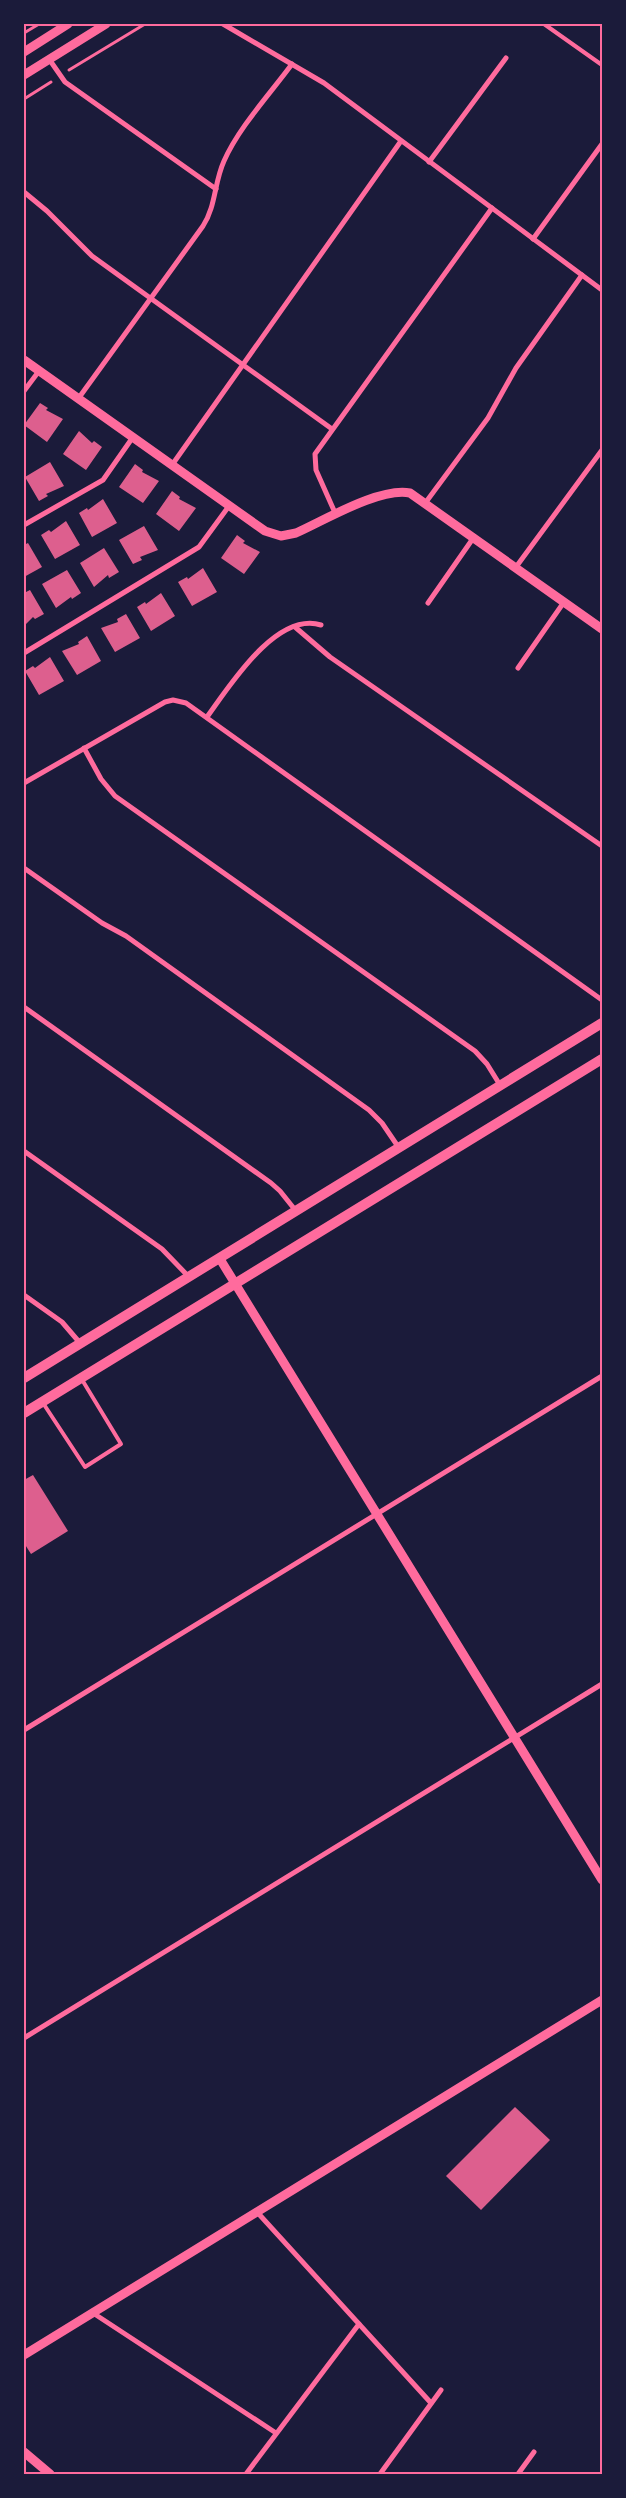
<svg xmlns="http://www.w3.org/2000/svg" width="626" height="2498" font-family="'Roboto Condensed',sans-serif">
	<style>
		.building { fill: #dd5f8e }
		.lines { fill: none; stroke-linecap: round; stroke-linejoin: round }
		.path { stroke: #ff6b9d; stroke-width: 3 }
		.service { stroke: #ff6b9d; stroke-width: 4 }
		.minor { stroke: #ff6b9d; stroke-width: 5 }
		.tertiary { stroke: #ff6b9d; stroke-width: 9 }
		.secondary { stroke: #ff6b9d; stroke-width: 10 }
		.neatline { fill: none; stroke: #ff6b9d; stroke-width: 2 }
	</style>
	<rect width="100%" height="100%" fill="#1b1b3a"/>
	<g class="building">
		<polygon points="40,403 48,408 46,410 63,419 47,442 24,425"/>
		<polygon points="79,431 92,443 94,441 102,447 86,470 63,454"/>
		<polygon points="50,462 64,486 46,494 48,496 39,501 25,477"/>
		<polygon points="135,464 143,470 142,472 159,481 143,503 119,487"/>
		<polygon points="172,491 180,497 179,499 196,508 179,531 156,514"/>
		<polygon points="103,499 117,523 92,537 79,513 87,508 88,510"/>
		<polygon points="66,521 80,545 55,559 41,535 49,530 51,532"/>
		<polygon points="144,526 158,550 140,557 142,560 133,564 119,540"/>
		<polygon points="237,535 245,541 243,543 260,552 244,574 221,558"/>
		<polygon points="28,543 42,567 24,577 24,545"/>
		<polygon points="104,548 119,572 109,578 108,575 94,587 80,563"/>
		<polygon points="203,568 217,592 192,606 178,582 187,577 188,579"/>
		<polygon points="67,570 81,593 72,599 71,597 56,608 42,584"/>
		<polygon points="30,590 44,614 35,619 33,617 24,626 24,593"/>
		<polygon points="161,593 175,616 151,631 137,607 145,602 146,604"/>
		<polygon points="126,614 140,638 115,652 101,628 118,622 117,619"/>
		<polygon points="87,636 101,661 77,675 62,651 79,644 78,642"/>
		<polygon points="50,657 64,681 39,695 25,671 33,666 35,668"/>
		<polygon points="33,1475 68,1531 31,1554 24,1543 24,1480"/>
		<polygon points="515,2107 550,2140 481,2210 446,2176"/>
	</g>
	<g class="lines">
		<g class="path">
			<polyline points="24,33 39,24"/>
			<polyline points="69,70 145,24"/>
			<polyline points="24,99 51,82"/>
		</g>
		<g class="service">
			<polyline points="544,24 602,65"/>
			<polyline points="43,1403 85,1467 121,1444 81,1378"/>
		</g>
		<g class="minor">
			<polyline points="223,24 324,83 602,290"/>
			<polyline points="49,59 65,82 216,189"/>
			<polyline points="429,162 506,58"/>
			<polyline points="24,192 47,211 92,256 332,429"/>
			<polyline points="533,239 602,144"/>
			<polyline points="24,391 39,371"/>
			<path d="M78,399L203,226C216,206 214,183 224,161C239,127 270,94 292,64"/>
			<polyline points="172,465 401,141"/>
			<polyline points="426,502 488,418 516,368 582,275"/>
			<polyline points="336,515 316,470 315,454 492,208"/>
			<polyline points="24,525 103,480 133,437"/>
			<polyline points="516,567 602,450"/>
			<polyline points="428,603 474,537"/>
			<polyline points="295,627 330,657 602,846"/>
			<polyline points="24,653 199,547 229,506"/>
			<polyline points="518,668 564,602"/>
			<path d="M207,717C229,687 276,611 321,625"/>
			<polyline points="84,748 101,779 115,796 475,1051 487,1064 500,1085"/>
			<polyline points="24,783 165,702 173,700 186,703 602,1000"/>
			<polyline points="24,868 102,923 126,936 369,1110 382,1123 399,1148"/>
			<polyline points="24,1007 271,1183 280,1191 296,1211"/>
			<polyline points="24,1151 162,1249 189,1277"/>
			<polyline points="24,1295 62,1322 80,1343"/>
			<polyline points="24,1730 602,1376"/>
			<polyline points="24,2038 602,1684"/>
			<polyline points="257,2212 431,2403"/>
			<polyline points="93,2313 276,2433"/>
			<polyline points="246,2474 359,2324"/>
			<polyline points="380,2474 441,2390"/>
			<polyline points="518,2474 534,2452"/>
		</g>
		<g class="tertiary">
			<polyline points="24,52 68,24"/>
			<polyline points="24,75 106,24"/>
			<path d="M24,360L265,531L281,536L296,533C325,520 380,487 410,493L602,629"/>
			<polyline points="220,1259 602,1880"/>
			<polyline points="24,2355 602,2000"/>
			<polyline points="24,2452 50,2474"/>
		</g>
		<g class="secondary">
			<polyline points="24,1378 602,1023"/>
			<polyline points="24,1413 602,1059"/>
		</g>
	</g>
	<rect width="626" height="2498" fill="none" stroke="#1b1b3a" stroke-width="50"/>
	<rect x="25" y="25" width="576" height="2448" class="neatline"/>
</svg>
